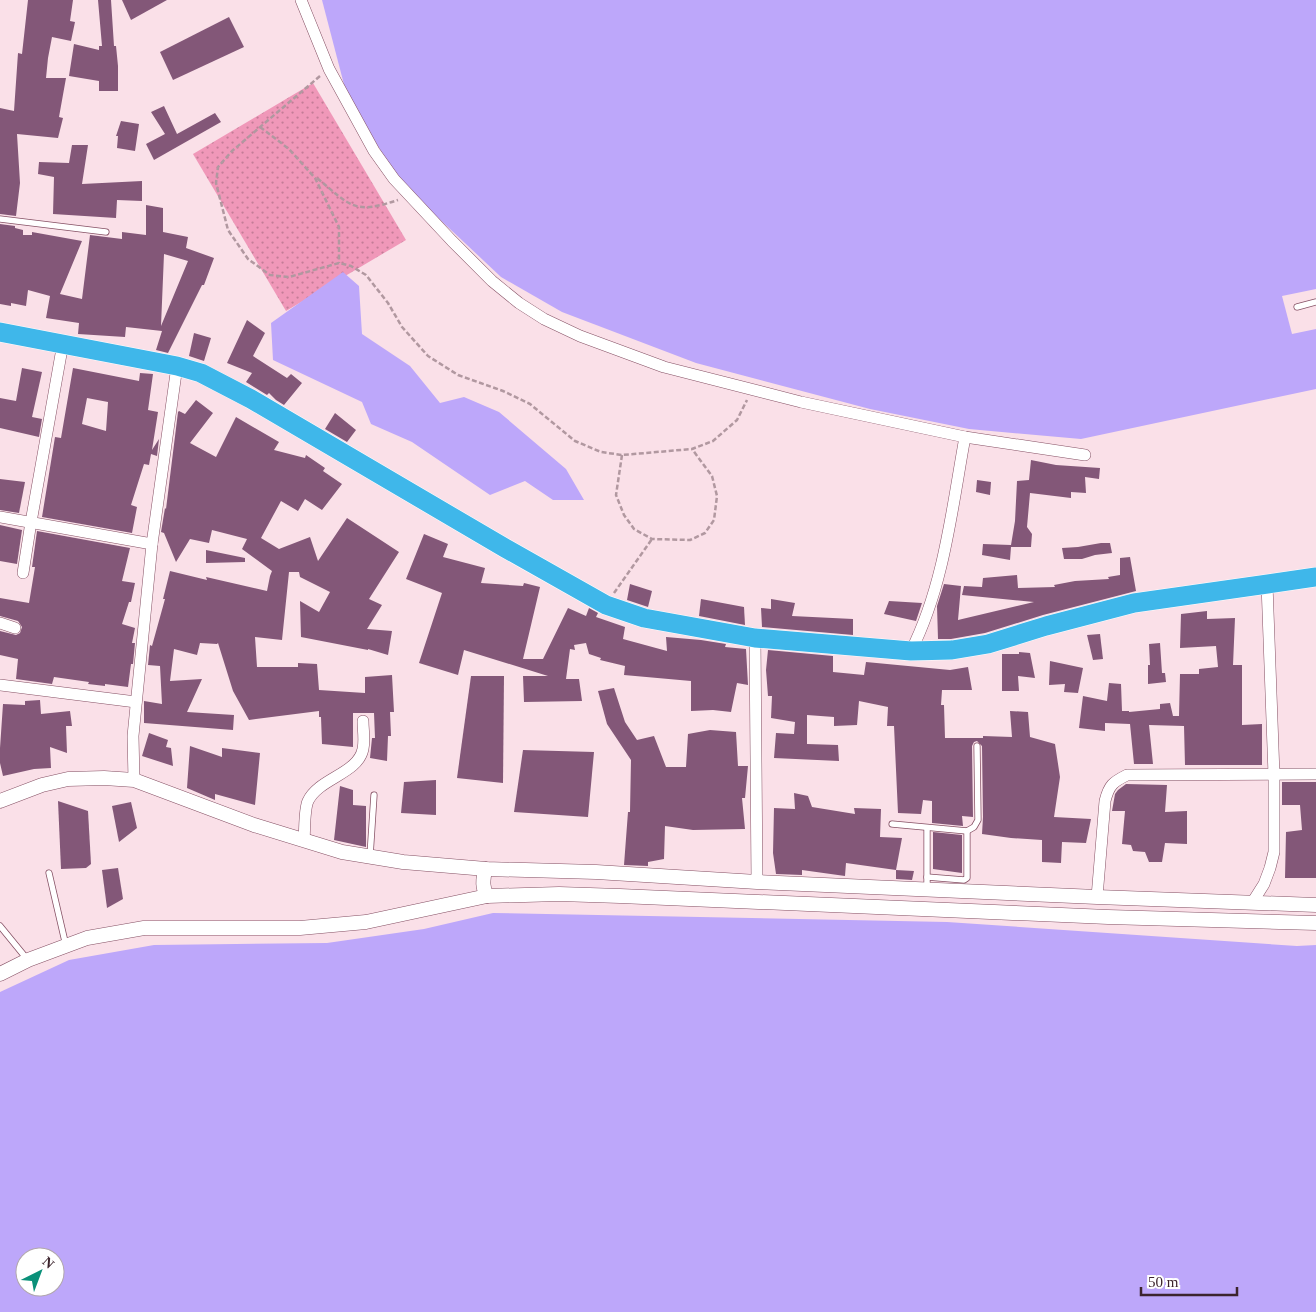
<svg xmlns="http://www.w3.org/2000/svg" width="1316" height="1312" font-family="Georgia,serif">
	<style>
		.park { fill: url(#park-dots) }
		.water { fill: #bda7fa; fill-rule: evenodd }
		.pier { fill: #fae0e8 }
		.building { fill: #835778; fill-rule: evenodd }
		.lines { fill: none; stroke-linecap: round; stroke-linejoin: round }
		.service-casing { stroke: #855064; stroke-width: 7 }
		.minor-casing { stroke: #855064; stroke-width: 12 }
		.tertiary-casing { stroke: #855064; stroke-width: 15 }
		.trunk-casing { stroke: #fff; stroke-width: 20 }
		.path { stroke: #b198a0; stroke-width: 2.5; stroke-dasharray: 5 2.5; stroke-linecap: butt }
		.service { stroke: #fff; stroke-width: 5.5 }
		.minor { stroke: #fff; stroke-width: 11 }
		.tertiary { stroke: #fff; stroke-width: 14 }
		.trunk { stroke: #3fb7ea; stroke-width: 19 }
	</style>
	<defs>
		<pattern id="park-dots" width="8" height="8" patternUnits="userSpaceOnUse" patternTransform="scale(1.25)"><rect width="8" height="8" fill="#f098b9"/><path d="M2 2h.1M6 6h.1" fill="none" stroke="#c47c97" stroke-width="1.8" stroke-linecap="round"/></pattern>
	</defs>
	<rect width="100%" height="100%" fill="#fae0e8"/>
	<polygon class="park" points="313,83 406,240 286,311 193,154"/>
	<g class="water">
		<polygon points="322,0 1316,0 1316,389 1081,439 969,429 870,409 696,363 562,312 501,277 400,182 347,96"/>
		<polygon points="343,272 359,286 362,334 410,366 440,403 464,397 499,412 566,469 584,500 553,500 525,481 490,495 412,442 371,424 362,402 273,360 271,323"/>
		<path d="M493,913L947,922L1297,946L1316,945V1312H0V992L69,960L154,945L327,943L424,929ZM25,1257H55V1287H25Z"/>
	</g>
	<polygon class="pier" points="1316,289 1316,329 1292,334 1282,296"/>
	<g class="building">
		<polygon points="28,0 73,0 70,21 75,22 71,41 52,37 48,58 46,78 66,78 59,117 63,118 58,138 17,134 20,183 16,216 0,214 0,108 14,111 18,53 22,54"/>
		<polygon points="98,0 111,0 114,46 116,46 118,66 118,91 99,91 99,81 69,76 74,44 99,50 99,46 102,46"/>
		<polygon points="122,0 167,0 131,20"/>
		<polygon points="229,17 244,47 173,80 160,52"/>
		<polygon points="164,106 177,134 215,113 221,122 154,160 146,144 165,134 151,112"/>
		<polygon points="121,121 139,124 135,151 117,148 118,136 116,136"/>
		<polygon points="72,145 88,145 82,184 142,181 142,201 117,200 116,218 53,214 54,177 38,174 39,162 69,163"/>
		<path d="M146,205L163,208V232L188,237L186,248L214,258L204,285H202L168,353L156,350L162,331L126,327L125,337L78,334L79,323L46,318L50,296L28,290L26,306L11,303V306L0,304V224L15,226V228L23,230V235H32V232L82,241L60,294L82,299L90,235L122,239V232L146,235ZM164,254L188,261L161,326Z"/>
		<polygon points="247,320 265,333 253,356 287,378 291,374 302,383 284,405 276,400 269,393 267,395 246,382 252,373 227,363"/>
		<polygon points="194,333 211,338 204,361 189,356"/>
		<polygon points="22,368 42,372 32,417 42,419 39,437 0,428 0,398 16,401"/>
		<path d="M73,368L139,381L140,373L153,374L148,410L158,412L152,450L159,439L157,456L151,454L149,465L144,464L131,505L137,507L132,533L42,517L55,437L61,438ZM87,398L108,402L106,431L82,424Z"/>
		<polygon points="196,400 213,413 190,443 216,457 236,417 279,442 274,450 305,458 306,455 325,468 323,471 342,484 322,510 305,499 298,511 281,501 261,538 279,549 310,537 318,561 347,518 399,552 369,599 382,605 367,629 392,631 388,655 368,649 368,650 301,637 300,601 319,612 330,592 300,577 299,572 289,572 282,640 255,637 257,667 298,667 298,663 317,664 319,690 365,693 365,677 392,675 394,712 390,712 391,736 388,736 387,761 370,758 372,738 375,738 374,713 353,713 353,747 322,744 321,717 319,717 319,711 249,720 233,691 218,643 217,644 200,643 197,655 174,649 170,681 202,679 187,712 234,715 233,730 144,723 144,701 162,704 160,666 148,665 150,645 152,646 165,599 163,599 170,571 207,580 206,577 267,591 270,576 272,571 242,549 247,539 212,530 209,543 190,539 176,562 164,533 161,532 165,508 166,509 178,412 179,411 185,414"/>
		<polygon points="335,413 356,430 347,442 325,429"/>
		<polygon points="1031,460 1056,465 1100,468 1099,479 1085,477 1086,493 1071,492 1071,498 1030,493 1027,527 1032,534 1031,547 1011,547 1010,560 982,555 983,544 1011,545 1015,521 1017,481 1029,480"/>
		<polygon points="0,479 25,482 19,513 0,510"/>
		<polygon points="977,480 991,482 990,495 976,492"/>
		<polygon points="0,525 22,530 17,564 0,561"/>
		<polygon points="37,531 130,548 122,581 135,583 131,602 129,602 122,624 135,628 132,643 135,643 133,664 131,664 128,687 105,684 105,686 88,684 89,682 54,677 52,684 16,679 18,659 0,655 0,631 16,635 20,633 22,627 18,621 0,616 0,598 29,603 35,567 32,567"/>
		<polygon points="424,534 448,544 443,557 485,568 481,583 523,586 524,583 540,587 523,659 543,659 568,608 586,616 589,608 598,613 596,617 625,627 623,639 667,651 666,637 701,640 726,644 725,647 746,649 748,685 737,683 731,712 713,710 691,711 691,681 624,675 625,666 600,660 601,658 589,654 586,643 574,645 575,650 570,649 566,679 579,679 582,701 524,702 523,676 548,676 464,650 458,675 419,663 442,593 406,579"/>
		<polygon points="1101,543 1110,543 1112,553 1095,555 1082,559 1064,559 1062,548 1078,547"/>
		<polygon points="206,550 245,558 245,562 206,563"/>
		<polygon points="1130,557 1136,591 1043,615 985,633 951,639 938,639 937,606 944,584 961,586 958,620 1034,602 962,595 964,586 982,587 983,578 1017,575 1018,588 1055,587 1054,585 1075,581 1109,579 1108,577 1120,575 1120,558"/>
		<polygon points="630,584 652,591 648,607 627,600"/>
		<polygon points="701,599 744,607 745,625 699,616"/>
		<polygon points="771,599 795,603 792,616 853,619 853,635 762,627 761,608 771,609"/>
		<polygon points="889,601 922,603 916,621 884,614"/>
		<polygon points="1207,611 1207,619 1235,618 1233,665 1242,665 1242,725 1262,724 1262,765 1185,765 1184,726 1149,725 1153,764 1134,764 1130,724 1105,723 1105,731 1079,728 1083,696 1107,701 1109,683 1121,684 1122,711 1129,711 1129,712 1160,709 1160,704 1170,703 1173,716 1179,716 1180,674 1199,674 1199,669 1218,667 1216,646 1180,648 1181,614"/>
		<polygon points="1100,634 1103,659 1093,660 1087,635"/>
		<polygon points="1160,643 1162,673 1165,673 1166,682 1148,684 1148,665 1150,665 1149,644"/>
		<polygon points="768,650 833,656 833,672 864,675 866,662 950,670 968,667 972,690 942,690 941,705 944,705 945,738 983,738 983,736 1012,737 1010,711 1028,712 1030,737 1055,744 1060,777 1054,817 1091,819 1086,843 1062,842 1061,863 1042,862 1042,840 1011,838 982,834 983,817 982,746 977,741 974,742 972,746 973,817 962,816 963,826 932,823 932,801 923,800 921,814 898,813 894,726 887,726 888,707 859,701 857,725 834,726 834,717 807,715 807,744 838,745 839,761 774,758 776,733 794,734 795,722 771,718 772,696 768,696 766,670"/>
		<polygon points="1019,652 1030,653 1035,678 1018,676 1019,691 1002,691 1002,654 1019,654"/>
		<polygon points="1050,661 1083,668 1078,693 1064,692 1065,684 1049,685"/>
		<polygon points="471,676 504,676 503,783 457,778"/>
		<polygon points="614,688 625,722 637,740 654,736 666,767 686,767 688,734 710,730 736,732 738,766 748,766 745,798 742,798 745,829 693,830 665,826 664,859 648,862 648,866 624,865 628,812 630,812 631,760 607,724 598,691"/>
		<polygon points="40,700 41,714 70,711 72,726 66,726 67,753 50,747 51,768 34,769 3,776 0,763 0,748 3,704 25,705 25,701"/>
		<polygon points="149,733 168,740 166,747 171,748 173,766 142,756"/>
		<polygon points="190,746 222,757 222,748 260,753 255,805 215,794 215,800 187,788"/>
		<polygon points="523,750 594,752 588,817 514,812"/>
		<polygon points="436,780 436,815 401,813 404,782"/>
		<polygon points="1282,782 1316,782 1316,878 1285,878 1286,832 1302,830 1300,805 1282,805"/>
		<polygon points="1126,784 1167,785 1165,812 1187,811 1187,844 1165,843 1162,862 1149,862 1145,852 1133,851 1131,845 1122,844 1125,811 1112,811 1115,794 1118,790"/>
		<polygon points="340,786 353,790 353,805 366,806 366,847 334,840"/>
		<polygon points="794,793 808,796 812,807 855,814 854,808 881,809 880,837 902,838 896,870 846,863 845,876 802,870 802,875 776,874 773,853 774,808 795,809"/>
		<polygon points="58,801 88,811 91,864 86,868 61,869"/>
		<polygon points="131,802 137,828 119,842 112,806"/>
		<polygon points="933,832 962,835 962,873 933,869"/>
		<polygon points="118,868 123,899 107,908 102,870"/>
		<polygon points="896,870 914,871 912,880 896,879"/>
	</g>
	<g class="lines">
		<g class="service-casing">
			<g id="service">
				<polyline points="0,219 106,232"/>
				<polyline points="1297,307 1316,302"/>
				<polyline points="892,824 967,831 974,827 978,820 977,746"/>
				<polyline points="370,856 374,795"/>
				<polyline points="49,873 66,946"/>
				<polyline points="927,877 964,880 967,878 967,831"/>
				<polyline points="927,889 927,828"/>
				<polyline points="0,926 27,959"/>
			</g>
		</g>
		<g class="minor-casing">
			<g id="minor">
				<polyline points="301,0 329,69 374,151 394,179 452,241 492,281 519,303 544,319 580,336 664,367 801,402 965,437 1085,455"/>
				<polyline points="0,517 152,544"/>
				<polyline points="23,573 31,522 63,343"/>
				<polyline points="0,623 15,628"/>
				<polyline points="755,638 757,882"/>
				<path d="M911,651C944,586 952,508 965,437"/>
				<polyline points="0,685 136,702"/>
				<polyline points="134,780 133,736 152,544 177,366"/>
				<path d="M304,840C305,830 304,810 308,801C319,778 358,774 363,749C365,740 363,730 363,721"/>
				<path d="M1097,897L1105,801C1109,785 1113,782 1127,775L1316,774"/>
				<polyline points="1252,903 1264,884 1270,868 1274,852 1274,775 1267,584"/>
			</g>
		</g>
		<g class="tertiary-casing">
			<g id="tertiary">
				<polyline points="0,801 42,785 68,779 104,778 134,780 254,825 342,852 403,862 486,869 596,872 757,882 1097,897 1316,905"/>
				<path d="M486,869C482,879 482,887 487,896"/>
				<polyline points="0,974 28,960 87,938 144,928 300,928 366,922 487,896 559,894 620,896 1108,917 1316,923"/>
			</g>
		</g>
		<g class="trunk-casing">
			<polyline id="trunk" points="0,332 177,366 201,373 251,399 505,548 606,605 644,618 755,638 911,651 952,650 988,644 1046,626 1134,603 1316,577"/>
		</g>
		<g class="path">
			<polyline points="320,76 232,151 218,167 216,183 228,230 248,259 270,275 289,277 339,263 351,266 366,275 388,303 402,327 428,356 458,375 503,391 530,404 575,441 601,452 622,455 692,449 713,441 737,420 747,400"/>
			<polyline points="260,127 289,149 315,178 339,227 339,263"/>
			<path d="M317,178C351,206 353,215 398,200"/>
			<polyline points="622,455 616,495 624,515 634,529 652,539 690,540 705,533 714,520 717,496 712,476 692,449"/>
			<polyline points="614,593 652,539"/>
		</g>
		<use href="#service" class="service"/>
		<use href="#minor" class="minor"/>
		<use href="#tertiary" class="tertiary"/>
		<use href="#trunk" class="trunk"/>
	</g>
	<g transform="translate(40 1272) rotate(42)"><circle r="24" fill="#ffffff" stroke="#b1a7ab"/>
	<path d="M0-4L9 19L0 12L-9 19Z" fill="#0a9079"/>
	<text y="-8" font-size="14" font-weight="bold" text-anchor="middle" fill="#3c242d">N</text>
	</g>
	<path d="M1141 1287v8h96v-8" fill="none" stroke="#3c242d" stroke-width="2.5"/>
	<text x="1148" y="1287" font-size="15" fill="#3c242d" stroke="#ffffff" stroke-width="4" paint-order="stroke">50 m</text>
</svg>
